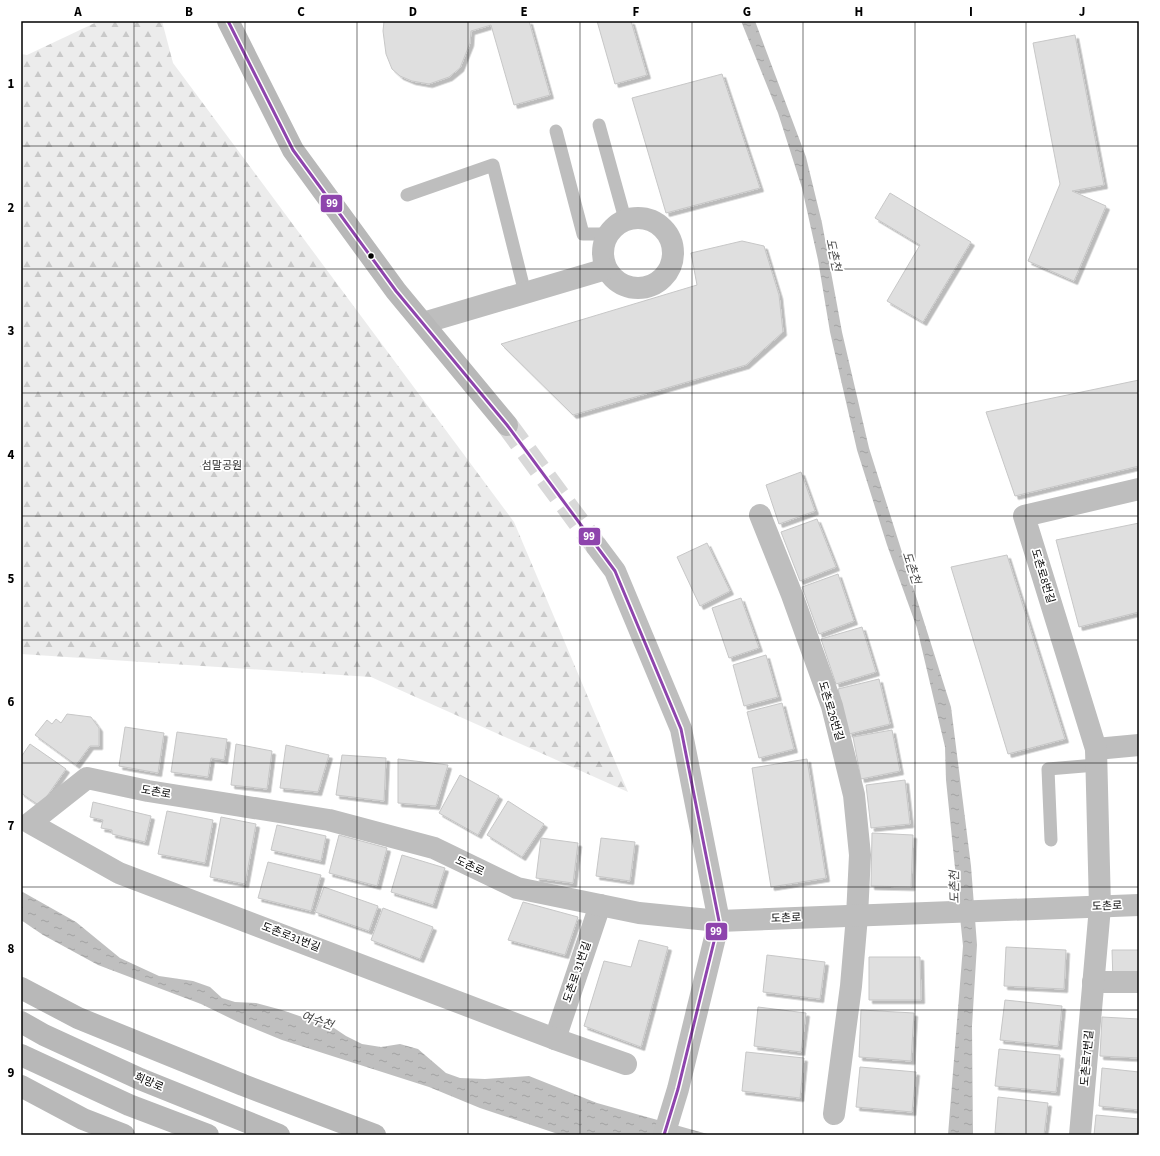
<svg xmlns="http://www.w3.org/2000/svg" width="1160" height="1156" font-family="'Source Sans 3','Noto Sans KR',sans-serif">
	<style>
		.forest { fill: url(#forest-firs) }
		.water { fill: url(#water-ripples) }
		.building { fill: #dfdfdf; stroke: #c7c7c7; filter: url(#shadow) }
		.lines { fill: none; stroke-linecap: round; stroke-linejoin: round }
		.street-tunnel { stroke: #d9d9d9; stroke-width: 22; stroke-dasharray: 22 11; stroke-linecap: butt }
		.lane { stroke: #bebebe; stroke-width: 13 }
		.street { stroke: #bebebe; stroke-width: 22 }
		.secondary { stroke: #b8b8b8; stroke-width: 22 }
		.bus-1-casing { stroke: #fff; stroke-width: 6 }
		.bus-1 { stroke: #8e44ad; stroke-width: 3 }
		.grid { fill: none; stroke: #000; stroke-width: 1; stroke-opacity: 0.55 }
		.bus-dot { fill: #000; stroke: #fff; stroke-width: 1.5 }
		.labels { text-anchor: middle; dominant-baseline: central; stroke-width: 3.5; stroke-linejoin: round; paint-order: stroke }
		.park-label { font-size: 11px; fill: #333; stroke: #fff }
		.street-label { font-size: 11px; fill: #000; stroke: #fff }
		.water-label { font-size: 12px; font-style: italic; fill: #444; stroke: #fff }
		.line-badge { stroke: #fff; stroke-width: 1.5 }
		.badge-label { font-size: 11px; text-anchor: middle; font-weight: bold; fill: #fff }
		.neatline { fill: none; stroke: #000; stroke-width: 1.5 }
		.grid-label { font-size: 13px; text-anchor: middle; font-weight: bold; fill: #000 }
	</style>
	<defs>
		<pattern id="forest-firs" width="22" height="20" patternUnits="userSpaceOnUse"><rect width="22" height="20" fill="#ececec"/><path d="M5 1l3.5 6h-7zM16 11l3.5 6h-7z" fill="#c9c9c9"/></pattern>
		<pattern id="water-ripples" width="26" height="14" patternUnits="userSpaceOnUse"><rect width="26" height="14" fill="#bfbfbf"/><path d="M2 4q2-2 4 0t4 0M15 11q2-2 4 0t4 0" fill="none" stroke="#a2a2a2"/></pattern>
		<filter id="shadow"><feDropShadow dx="3.5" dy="3.5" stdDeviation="0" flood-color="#0004"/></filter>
	</defs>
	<rect width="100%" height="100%" fill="#fff"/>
	<polygon class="forest" points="99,21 162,21 173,63 514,522 628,792 371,677 21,654 21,54 27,55"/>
	<g class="water">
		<polygon points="741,21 755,21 806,157 822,223 842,332 869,448 951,707 971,866 977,945 972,1026 973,1135 948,1135 963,946 946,780 945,747 917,628 887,545 857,450 830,332 818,260 802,188 778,113"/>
		<polygon points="21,891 76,922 120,958 159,976 193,981 210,987 222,998 235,1002 256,1003 282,1010 334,1028 346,1036 362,1044 381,1047 400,1044 418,1049 446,1073 460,1078 485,1079 529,1076 597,1103 711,1135 561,1135 480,1108 429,1087 282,1040 238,1022 201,1004 98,965 43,935 21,920"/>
	</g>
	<g class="building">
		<polygon points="384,21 529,21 550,95 514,105 491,25 471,31 470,43 460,68 449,77 429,84 412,81 400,76 392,69 386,54 383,31"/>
		<polygon points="597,21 631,21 647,75 615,84"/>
		<polygon points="1075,35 1104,185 1072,191 1106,206 1074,281 1028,261 1060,184 1033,43"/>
		<polygon points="722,74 760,188 666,213 632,98"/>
		<polygon points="890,193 971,242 923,322 887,301 920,245 875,218"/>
		<polygon points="742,241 764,246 779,295 783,332 746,365 573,415 501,344 697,285 691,253"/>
		<polygon points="1139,380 1139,466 1015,496 986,412"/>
		<polygon points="801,472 815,511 779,524 766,485"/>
		<polygon points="817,519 836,567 800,581 781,532"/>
		<polygon points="1139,523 1139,612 1079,627 1056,540"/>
		<polygon points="707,543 730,591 700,606 677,557"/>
		<polygon points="1007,555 1065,739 1008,754 951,567"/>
		<polygon points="838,574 854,621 819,634 802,587"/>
		<polygon points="741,598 759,648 729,658 712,608"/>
		<polygon points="862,627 876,672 836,684 821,639"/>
		<polygon points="766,655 778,697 744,706 733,665"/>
		<polygon points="879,679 890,724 849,734 838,689"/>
		<polygon points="782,703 794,749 759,758 747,712"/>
		<polygon points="67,714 91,717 99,728 99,746 90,746 76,765 35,735 47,720 52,724 56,719 61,723"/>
		<polygon points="125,727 164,733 158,773 119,766"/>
		<polygon points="892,730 900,771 861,779 853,737"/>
		<polygon points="177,732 227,739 224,760 211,758 208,777 171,772"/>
		<polygon points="30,744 66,769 40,806 21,793 21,757"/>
		<polygon points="236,744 272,751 267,789 231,785"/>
		<polygon points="286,745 329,755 318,792 280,788"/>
		<polygon points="342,755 386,758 384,801 336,795"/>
		<polygon points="398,759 448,765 436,806 398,803"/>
		<polygon points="807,759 826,878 771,887 752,768"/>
		<polygon points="460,775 499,796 478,835 439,813"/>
		<polygon points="905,780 910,824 871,828 866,785"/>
		<polygon points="508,801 544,824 522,857 487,835"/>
		<polygon points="93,802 151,816 145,842 112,834 112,830 101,828 103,820 90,817"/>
		<polygon points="167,811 213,820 205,863 158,854"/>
		<polygon points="221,817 256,824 245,884 210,877"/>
		<polygon points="277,825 326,836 321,861 271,850"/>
		<polygon points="872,833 913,835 911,887 871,886"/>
		<polygon points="339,835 387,848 377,886 329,873"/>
		<polygon points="541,838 578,843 573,883 536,878"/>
		<polygon points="601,838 635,842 630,881 596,876"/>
		<polygon points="402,855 445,868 433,905 391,892"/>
		<polygon points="268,862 321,875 311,911 258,898"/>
		<polygon points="324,887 378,906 369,931 315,912"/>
		<polygon points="523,902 578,917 565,955 508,940"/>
		<polygon points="383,908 433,927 420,959 371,940"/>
		<polygon points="639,940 668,947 641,1047 584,1026 604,961 631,967"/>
		<polygon points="1006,947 1066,950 1064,989 1004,986"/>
		<polygon points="1112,950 1139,950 1139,981 1113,982"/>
		<polygon points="767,955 825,962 820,999 763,992"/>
		<polygon points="869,957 920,957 921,1000 869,1000"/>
		<polygon points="1005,1000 1062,1006 1058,1046 1000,1040"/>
		<polygon points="758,1007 806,1013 801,1052 754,1046"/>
		<polygon points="861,1010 914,1013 911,1061 859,1057"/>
		<polygon points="1102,1017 1139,1019 1139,1058 1100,1056"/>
		<polygon points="999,1049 1060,1055 1056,1092 995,1086"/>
		<polygon points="746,1052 804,1058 800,1098 742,1091"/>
		<polygon points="860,1067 916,1072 912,1112 856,1107"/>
		<polygon points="1102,1068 1139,1072 1139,1110 1099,1106"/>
		<polygon points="998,1097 1048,1103 1044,1135 1013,1135 995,1133"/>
		<polygon points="1096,1115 1139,1119 1139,1135 1094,1135"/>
	</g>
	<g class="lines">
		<polyline class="street-tunnel" points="507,425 597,547"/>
		<g class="lane">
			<polyline points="599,125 625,219"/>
			<polyline points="556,131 583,234 607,234"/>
			<polyline points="407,195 493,165 525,293"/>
			<polyline points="1051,840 1048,769 1096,765"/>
		</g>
		<g class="street">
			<circle cx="638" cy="253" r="35"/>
			<polyline points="423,323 606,269"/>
			<polyline points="760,515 792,595 832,706 854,795 860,855 857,916 851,986 834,1114"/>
			<polyline points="597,547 615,571 681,729 719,921 678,1089 664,1135"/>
			<polyline points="1096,749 1139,745"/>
			<polyline points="1093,982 1139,982"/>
			<polyline points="555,1039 600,905"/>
			<polyline points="626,1064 555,1039 119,873 30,823 87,778 148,791 329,820 434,848 517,888 639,913 719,921 1139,905"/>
			<polyline points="1080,1135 1100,907 1096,749 1024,516 1139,489"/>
		</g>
		<g class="secondary">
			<polyline points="228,21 293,150 396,291 507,425"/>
			<polyline points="21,988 78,1018 243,1085 375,1135"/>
			<polyline points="21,1022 44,1035 140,1079 279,1135"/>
			<polyline points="21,1055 129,1105 208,1135"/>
			<polyline points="21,1086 83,1119 124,1135"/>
		</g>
		<g class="bus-1-casing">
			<polyline id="bus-1" points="228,21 293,150 396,291 507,425 615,571 681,729 719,921 678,1089 664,1135"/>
		</g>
		<use href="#bus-1" class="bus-1"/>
	</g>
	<path class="grid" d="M134,21V1135M245,21V1135M357,21V1135M468,21V1135M580,21V1135M692,21V1135M803,21V1135M915,21V1135M1026,21V1135M21,146H1139M21,269H1139M21,393H1139M21,516H1139M21,640H1139M21,763H1139M21,887H1139M21,1010H1139"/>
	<circle class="bus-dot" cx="371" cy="256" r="3.5"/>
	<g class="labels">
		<g class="park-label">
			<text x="222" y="465">섬말공원</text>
		</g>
		<g class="street-label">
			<text transform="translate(1043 576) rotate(73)">도촌로8번길</text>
			<text transform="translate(831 711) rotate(73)">도촌로26번길</text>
			<text transform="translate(156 792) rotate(10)">도촌로</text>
			<text transform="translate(470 866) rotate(25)">도촌로</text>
			<text transform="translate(1107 906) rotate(-2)">도촌로</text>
			<text transform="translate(786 918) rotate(-2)">도촌로</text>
			<text transform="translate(291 937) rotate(21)">도촌로31번길</text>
			<text transform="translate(577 972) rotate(-71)">도촌로 31번길</text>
			<text transform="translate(1087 1058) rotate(-85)">도촌로7번길</text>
			<text transform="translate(149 1082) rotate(23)">희망로</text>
		</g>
		<g class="water-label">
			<text transform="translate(833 255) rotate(78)">도촌천</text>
			<text transform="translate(911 568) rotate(72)">도촌천</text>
			<text transform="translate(955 887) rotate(-91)">도촌천</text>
			<text transform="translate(317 1021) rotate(19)">여수천</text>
		</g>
	</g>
	<g class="line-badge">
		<rect x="320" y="194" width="23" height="19" rx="4" fill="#8e44ad"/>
		<rect x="578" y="527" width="23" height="19" rx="4" fill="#8e44ad"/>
		<rect x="705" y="922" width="23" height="19" rx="4" fill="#8e44ad"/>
	</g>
	<g class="badge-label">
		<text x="332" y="207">99</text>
		<text x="589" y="540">99</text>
		<text x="716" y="935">99</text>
	</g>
	<rect width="1160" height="1156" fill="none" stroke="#ffffff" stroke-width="44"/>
	<rect x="22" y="22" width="1116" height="1112" class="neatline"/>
	<g class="grid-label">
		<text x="78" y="16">A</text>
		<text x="189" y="16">B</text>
		<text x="301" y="16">C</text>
		<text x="413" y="16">D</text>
		<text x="524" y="16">E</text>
		<text x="636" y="16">F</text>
		<text x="747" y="16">G</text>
		<text x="859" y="16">H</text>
		<text x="971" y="16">I</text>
		<text x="1082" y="16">J</text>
		<text x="11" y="88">1</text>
		<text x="11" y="212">2</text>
		<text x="11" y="335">3</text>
		<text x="11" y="459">4</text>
		<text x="11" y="583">5</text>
		<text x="11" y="706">6</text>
		<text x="11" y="830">7</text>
		<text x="11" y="953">8</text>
		<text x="11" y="1077">9</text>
	</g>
</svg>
